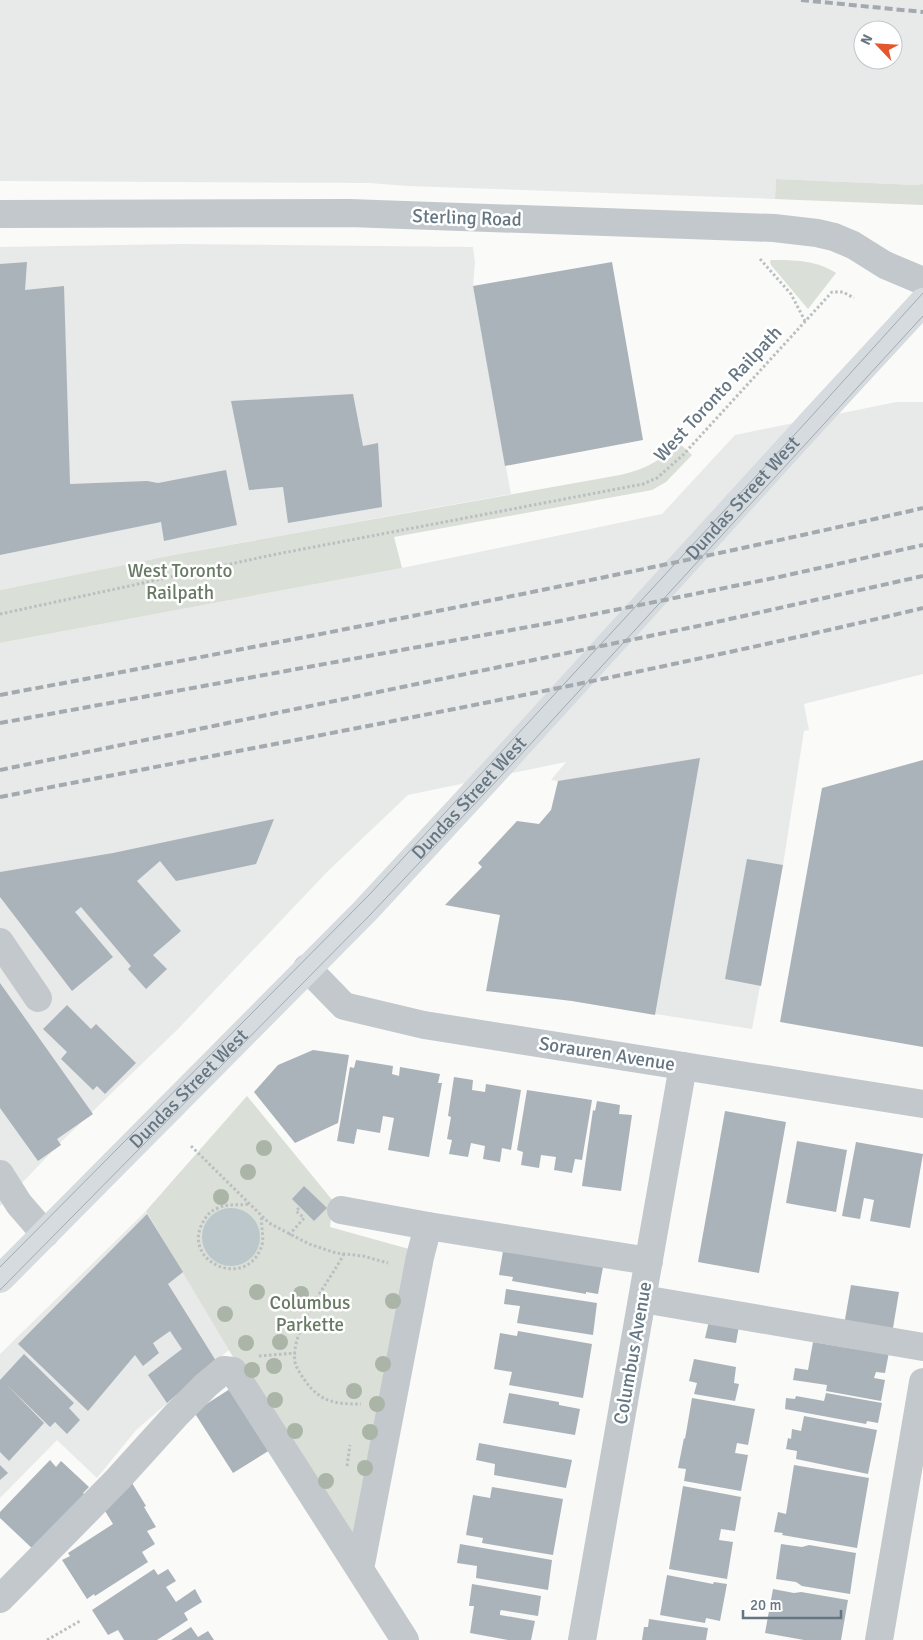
<svg xmlns="http://www.w3.org/2000/svg" width="923" height="1640" font-family="Signika,sans-serif">
	<style>
		.built { fill: #e8e9e9; fill-rule: evenodd }
		.green { fill: #dadfd7 }
		.water { fill: #bbc7cb }
		.building { fill: #aab3b9 }
		.lines { fill: none; stroke-linecap: round; stroke-linejoin: round }
		.path { stroke: #bbbfc2; stroke-width: 3; stroke-dasharray: 2.5 2.5; stroke-linecap: butt }
		.minor { stroke: #c3c8cc; stroke-width: 28 }
		.major { stroke: #d6dbdf; stroke-width: 28 }
		.tram { stroke: #a2aab0; stroke-width: 1 }
		.rail { stroke: #a2aab0; stroke-width: 4; stroke-dasharray: 8 4; stroke-linecap: butt }
		.tree { fill: #aab4a7 }
		.labels { text-anchor: middle; dominant-baseline: central; stroke-width: 5; stroke-linejoin: round; paint-order: stroke }
		.street-label { font-size: 19px; fill: #657683; stroke: #fff }
		.park-label { font-size: 19px; fill: #687a64; stroke: #fff }
	</style>
	<rect width="100%" height="100%" fill="#fafaf8"/>
	<g class="built">
		<path d="M0,0H923V184L916,185L776,179L775,199L408,186L369,183L0,181ZM863,30H893V60H863Z"/>
		<polygon points="181,244 473,247 475,262 473,286 511,494 173,555 0,590 0,247"/>
		<polygon points="896,402 923,402 923,674 804,704 809,730 804,731 783,865 752,1029 572,1001 601,817 558,781 551,780 566,762 408,795 327,872 178,1029 63,1140 0,1206 0,643 402,568 662,514 735,435"/>
		<polygon points="146,1211 229,1350 136,1430 97,1478 57,1440 0,1498 0,1354"/>
	</g>
	<g class="green">
		<polygon points="776,179 916,185 923,184 923,205 775,199"/>
		<path d="M771,260C794,260 816,260 836,273L808,309L771,265L770,262Z"/>
		<path d="M679,443L692,455L666,482L652,490L394,537L402,568L0,643V590L173,555L620,475C649,468 657,462 679,443Z"/>
		<polygon points="247,1096 333,1201 330,1227 409,1249 354,1540 236,1362 146,1211"/>
	</g>
	<circle class="water" cx="231" cy="1237" r="29"/>
	<g class="building">
		<polygon points="27,262 25,290 64,286 70,484 147,481 158,483 226,470 237,525 164,541 161,522 0,555 0,264"/>
		<polygon points="612,262 643,440 505,466 473,286"/>
		<polygon points="353,394 363,446 378,443 382,507 288,523 283,487 249,490 231,401"/>
		<polygon points="700,758 655,1015 572,1001 486,991 500,915 445,905 482,867 478,863 517,821 539,824 551,810 558,781"/>
		<polygon points="923,760 923,1047 780,1022 822,788"/>
		<polygon points="274,819 256,864 176,881 160,861 137,881 181,931 153,955 167,969 146,989 128,969 131,966 81,907 75,912 113,957 72,991 0,897 0,872 113,853"/>
		<polygon points="747,859 783,865 761,986 725,979"/>
		<polygon points="0,983 93,1114 57,1139 61,1145 38,1161 0,1108"/>
		<polygon points="67,1005 91,1029 96,1024 136,1063 105,1094 97,1086 93,1090 61,1059 67,1052 43,1029"/>
		<polygon points="313,1050 349,1055 338,1123 295,1143 254,1092 278,1065"/>
		<polygon points="356,1060 393,1066 392,1074 399,1076 400,1067 440,1074 438,1083 442,1083 429,1157 388,1150 394,1118 383,1116 380,1133 357,1129 354,1144 337,1141 350,1067 354,1068"/>
		<polygon points="454,1077 473,1080 472,1090 485,1092 486,1084 521,1090 511,1150 502,1148 500,1162 483,1159 485,1146 471,1143 468,1157 449,1154 452,1140 447,1139 451,1117 448,1116"/>
		<polygon points="527,1090 592,1100 582,1160 575,1159 572,1173 554,1170 556,1157 541,1155 539,1168 521,1165 523,1152 517,1150"/>
		<polygon points="597,1101 620,1105 619,1114 632,1115 621,1191 582,1186 593,1110 595,1111"/>
		<polygon points="725,1111 786,1122 759,1273 698,1262"/>
		<polygon points="797,1141 847,1150 836,1212 786,1203"/>
		<polygon points="856,1142 923,1154 910,1228 870,1221 874,1200 864,1198 860,1219 842,1216"/>
		<polygon points="304,1186 327,1208 314,1221 292,1199"/>
		<polygon points="147,1214 183,1272 168,1284 216,1361 167,1403 148,1375 182,1349 170,1331 153,1343 159,1353 143,1366 135,1355 88,1411 18,1344"/>
		<polygon points="503,1251 603,1267 598,1294 586,1292 586,1294 512,1281 513,1277 499,1275"/>
		<polygon points="851,1285 899,1292 892,1334 844,1325"/>
		<polygon points="506,1289 597,1303 593,1335 517,1323 520,1306 504,1304"/>
		<polygon points="709,1321 739,1326 736,1343 705,1338"/>
		<polygon points="518,1331 592,1344 583,1398 509,1385 512,1372 494,1369 500,1333 517,1336"/>
		<polygon points="813,1342 855,1349 856,1346 889,1352 885,1373 876,1372 874,1378 885,1380 881,1401 826,1391 827,1385 793,1380 795,1368 808,1370"/>
		<polygon points="24,1354 74,1403 69,1408 80,1420 67,1434 55,1422 50,1427 6,1384 44,1423 9,1461 0,1452 0,1380"/>
		<polygon points="694,1359 736,1367 734,1383 739,1384 735,1401 694,1394 697,1383 689,1381"/>
		<polygon points="233,1387 273,1448 233,1473 194,1412"/>
		<polygon points="509,1393 559,1402 559,1405 580,1409 575,1435 503,1423"/>
		<polygon points="826,1393 882,1403 878,1423 867,1421 866,1424 785,1409 786,1398 795,1399 796,1396 824,1401"/>
		<polygon points="692,1398 755,1409 748,1445 737,1443 735,1453 748,1455 741,1491 684,1481 686,1469 678,1468 684,1438 685,1439"/>
		<polygon points="804,1416 877,1430 868,1474 796,1459 797,1451 786,1449 788,1438 791,1439 792,1429 801,1431"/>
		<polygon points="479,1443 572,1460 566,1488 494,1475 495,1464 476,1460"/>
		<polygon points="50,1460 56,1467 61,1461 89,1487 83,1493 88,1498 36,1552 0,1518 0,1512"/>
		<polygon points="0,1465 8,1473 0,1480"/>
		<polygon points="794,1465 869,1478 857,1548 782,1535 783,1533 774,1532 778,1512 786,1514"/>
		<polygon points="132,1483 146,1506 144,1507 156,1527 147,1531 155,1544 142,1552 148,1562 95,1596 94,1594 87,1599 62,1560 70,1556 68,1553 113,1524 105,1511"/>
		<polygon points="683,1486 741,1497 735,1531 721,1529 719,1540 733,1542 727,1579 669,1569"/>
		<polygon points="492,1487 563,1499 553,1555 482,1543 483,1538 466,1535 473,1495 490,1498"/>
		<polygon points="460,1544 552,1560 548,1590 476,1578 477,1566 457,1563"/>
		<polygon points="781,1544 802,1547 809,1545 856,1553 850,1594 802,1586 796,1582 776,1579"/>
		<polygon points="154,1569 158,1575 168,1569 176,1581 166,1587 176,1602 195,1589 202,1602 184,1613 188,1620 157,1640 124,1640 118,1630 108,1635 92,1610"/>
		<polygon points="667,1575 713,1584 714,1582 727,1584 720,1621 706,1618 705,1623 660,1615"/>
		<polygon points="472,1584 541,1596 538,1616 501,1610 500,1612 500,1615 535,1621 531,1640 508,1640 470,1633 474,1606 469,1606"/>
		<polygon points="773,1589 794,1593 801,1592 848,1600 841,1640 804,1640 765,1633"/>
		<polygon points="649,1619 708,1628 706,1640 642,1640 644,1627 648,1627"/>
		<polygon points="191,1627 198,1637 208,1631 214,1640 171,1640"/>
	</g>
	<g class="lines">
		<g class="path">
			<polyline points="760,259 791,294 805,321"/>
			<polyline points="0,614 272,555 643,484 657,478 683,455 832,292 843,292 854,298"/>
			<polyline points="191,1146 269,1223 309,1244 336,1253 363,1256 388,1263"/>
			<path d="M248,1204C238,1206 228,1203 218,1208C210,1211 206,1216 202,1224C183,1261 243,1289 260,1250C266,1239 260,1228 262,1216"/>
			<polyline points="289,1235 304,1218 296,1211 299,1208"/>
			<path d="M344,1254C329,1282 290,1330 295,1362C297,1370 302,1376 306,1382C322,1403 336,1404 361,1404"/>
			<polyline points="259,1356 296,1353"/>
			<polyline points="347,1466 350,1445"/>
			<polyline points="47,1640 80,1621"/>
		</g>
		<g class="minor">
			<polyline points="0,214 349,213 774,228 817,233 834,237 853,245 885,265 923,281"/>
			<polyline points="0,942 38,998"/>
			<polyline points="307,968 344,1006 424,1025 923,1104"/>
			<polyline points="0,1174 19,1204 45,1234"/>
			<polyline points="341,1210 428,1226"/>
			<polyline points="643,1299 923,1347"/>
			<polyline points="360,1569 420,1257 428,1226 649,1261"/>
			<polyline points="0,1599 118,1479 176,1415 206,1385 224,1370 233,1371 405,1640"/>
			<polyline points="582,1640 683,1066"/>
			<polyline points="879,1640 923,1382"/>
		</g>
		<path class="major" id="s1" d="M0,1279L365,911L489,777L815,419L923,302"/>
		<g class="tram">
			<polyline points="0,1267 369,895 808,420 923,293"/>
			<polyline points="0,1290 370,915 502,775 923,316"/>
		</g>
		<g class="rail">
			<polyline points="801,0 923,12"/>
			<path d="M0,695C309,637 617,578 923,508"/>
			<polyline points="0,723 550,623 779,577 923,545"/>
			<polyline points="0,770 703,625 923,576"/>
			<path d="M0,797C308,737 617,681 923,608"/>
		</g>
	</g>
	<g class="tree">
		<circle cx="264" cy="1148" r="8"/>
		<circle cx="248" cy="1172" r="8"/>
		<circle cx="221" cy="1197" r="8"/>
		<circle cx="257" cy="1292" r="8"/>
		<circle cx="301" cy="1294" r="8"/>
		<circle cx="393" cy="1301" r="8"/>
		<circle cx="225" cy="1314" r="8"/>
		<circle cx="280" cy="1342" r="8"/>
		<circle cx="246" cy="1343" r="8"/>
		<circle cx="383" cy="1364" r="8"/>
		<circle cx="274" cy="1366" r="8"/>
		<circle cx="252" cy="1370" r="8"/>
		<circle cx="354" cy="1391" r="8"/>
		<circle cx="275" cy="1400" r="8"/>
		<circle cx="377" cy="1404" r="8"/>
		<circle cx="295" cy="1431" r="8"/>
		<circle cx="370" cy="1432" r="8"/>
		<circle cx="365" cy="1468" r="8"/>
		<circle cx="326" cy="1481" r="8"/>
	</g>
	<g class="labels">
		<g class="street-label">
			<text transform="translate(467 218) rotate(2)">Sterling Road</text>
			<text transform="translate(718 394) rotate(-47)">West Toronto Railpath</text>
			<text stroke="none"><textPath href="#s1" startOffset="1078">Dundas Street West</textPath></text>
			<text stroke="none"><textPath href="#s1" startOffset="672">Dundas Street West</textPath></text>
			<text transform="translate(607 1054) rotate(9)">Sorauren Avenue</text>
			<text stroke="none"><textPath href="#s1" startOffset="268">Dundas Street West</textPath></text>
			<text transform="translate(633 1353) rotate(-80)">Columbus Avenue</text>
		</g>
		<g class="park-label">
			<text x="180" y="571">West Toronto<tspan x="180" dy="22">Railpath</tspan></text>
			<text x="310" y="1303">Columbus<tspan x="310" dy="22">Parkette</tspan></text>
		</g>
	</g>
	<g transform="translate(878 45) rotate(295)"><circle r="24" fill="#ffffff" stroke="#c1c8cd"/>
	<path d="M0-4L9 19L0 12L-9 19Z" fill="#e4572e"/>
	<text y="-8" font-size="14" font-weight="bold" text-anchor="middle" fill="#657683">N</text>
	</g>
	<path d="M743 1610v8h98v-8" fill="none" stroke="#657683" stroke-width="2.5"/>
	<text x="750" y="1610" font-size="15" fill="#657683" stroke="#ffffff" stroke-width="4" paint-order="stroke">20 m</text>
</svg>
